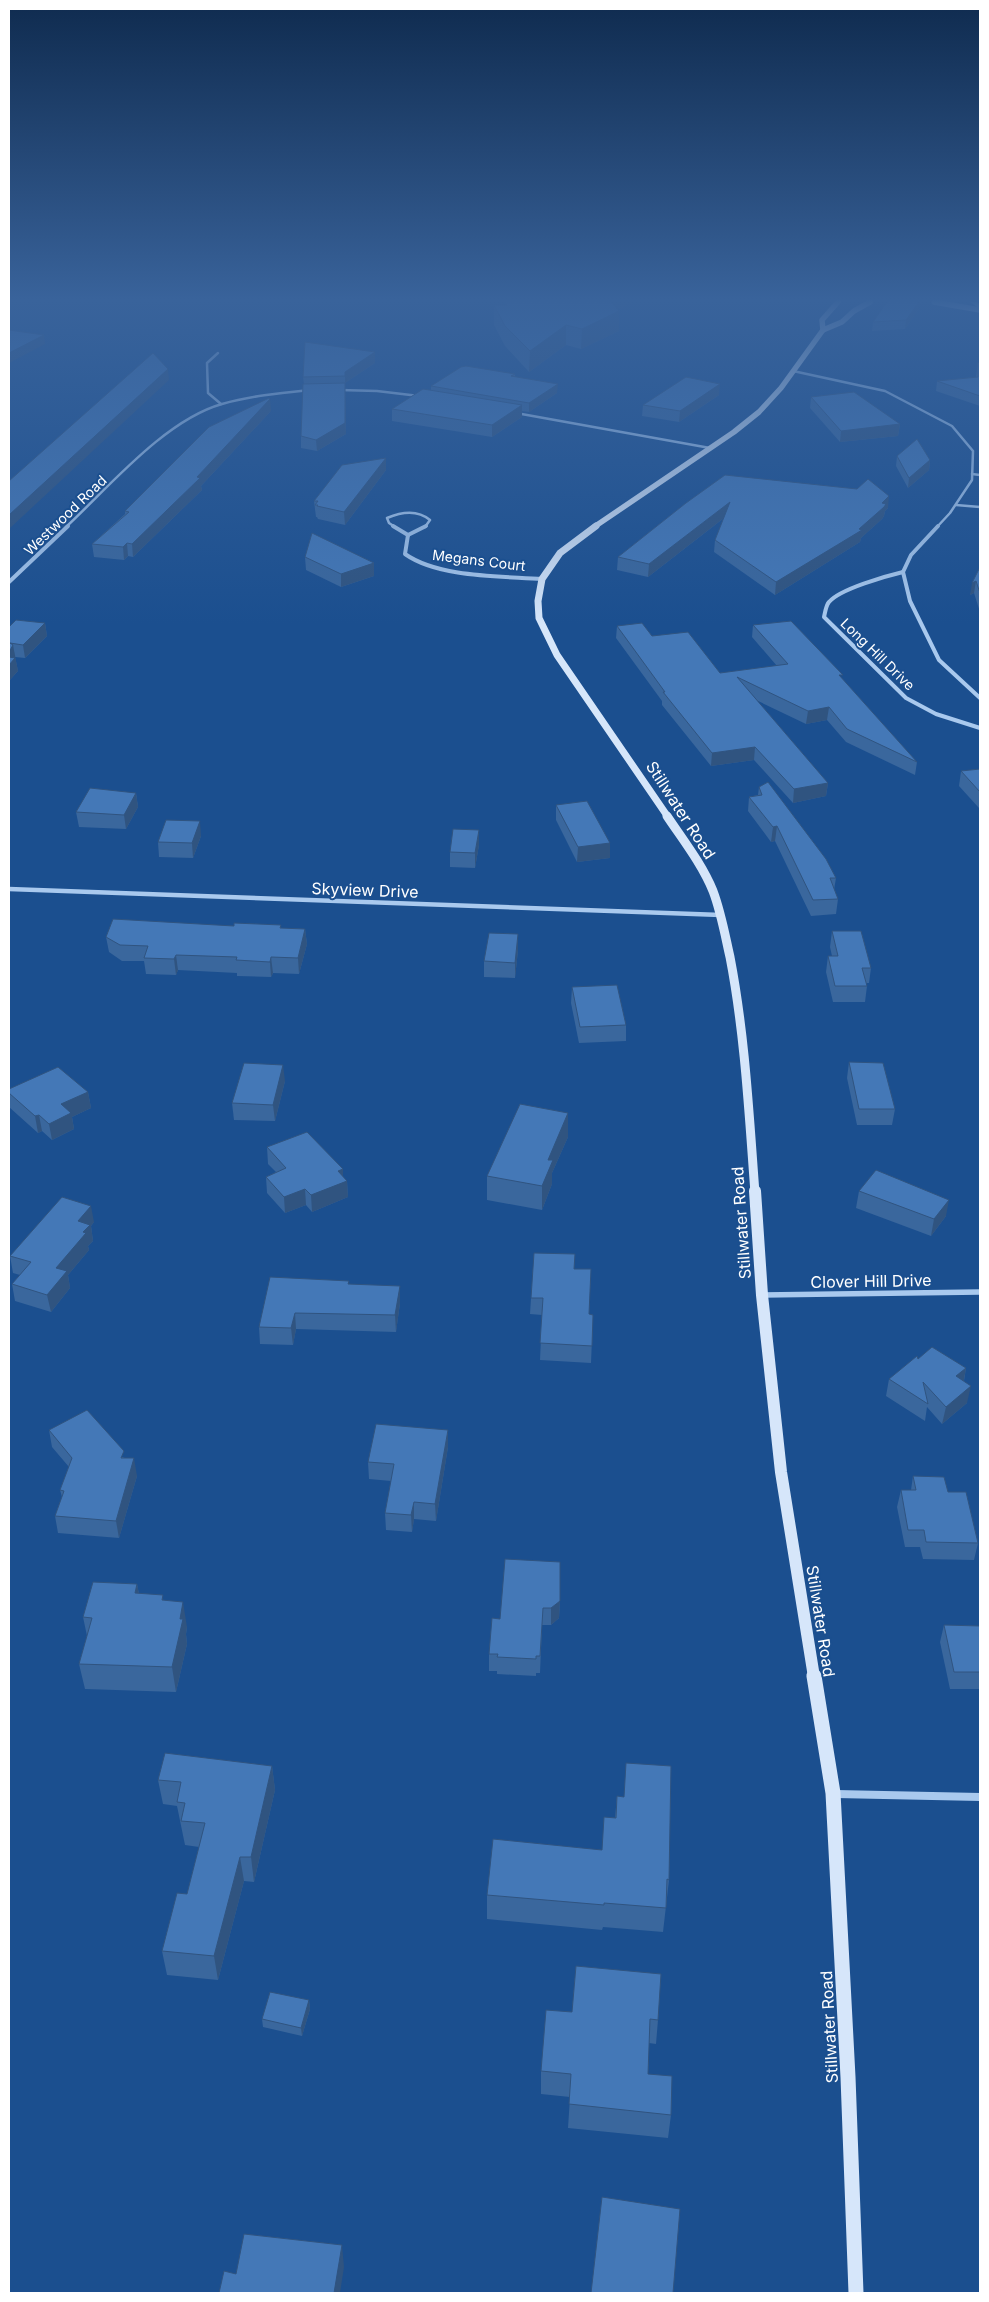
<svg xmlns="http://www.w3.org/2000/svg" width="989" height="2302" font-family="Inter,sans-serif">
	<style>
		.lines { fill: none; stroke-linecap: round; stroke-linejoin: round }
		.street-far4 { stroke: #a9c9ee; stroke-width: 2.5 }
		.street-far3 { stroke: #a9c9ee; stroke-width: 4 }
		.street-far2 { stroke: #a9c9ee; stroke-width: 4.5 }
		.street-far1 { stroke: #a9c9ee; stroke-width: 5.5 }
		.street { stroke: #a9c9ee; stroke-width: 8 }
		.secondary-far4 { stroke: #d6e6fa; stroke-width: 5.5 }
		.secondary-far3 { stroke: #d6e6fa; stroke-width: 7 }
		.secondary-far2 { stroke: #d6e6fa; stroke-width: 9 }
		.secondary-far1 { stroke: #d6e6fa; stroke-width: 12 }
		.secondary { stroke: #d6e6fa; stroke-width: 15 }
		.primary { fill: #f0f6ff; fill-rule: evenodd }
		.wall { fill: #3a679d }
		.shaded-wall { fill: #305480 }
		.building { fill: #4478b7; stroke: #305480 }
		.labels { text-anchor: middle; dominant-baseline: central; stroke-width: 4; stroke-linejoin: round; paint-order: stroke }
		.far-street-label { font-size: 14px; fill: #fff; stroke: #1b4f8f }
		.street-label { font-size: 16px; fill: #fff; stroke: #1b4f8f }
	</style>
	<rect width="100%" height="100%" fill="#1b4f8f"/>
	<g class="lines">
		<g class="street-far4">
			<polyline points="218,353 207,363 208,393 221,404"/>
			<polyline points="793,371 885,391 952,426 973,451 972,480 950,513 937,527"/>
			<polyline points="340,390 377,391 419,396"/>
			<polyline points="516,413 710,448"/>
			<polyline points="972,474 980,475"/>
			<polyline points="956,505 980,507"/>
			<path d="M66,527C109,487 165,420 222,404C250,396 280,393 309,390"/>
			<path d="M395,527L389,523L387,518C401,512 417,509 430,520L425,527"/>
		</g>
		<g class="street-far3">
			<polyline points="393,526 408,535"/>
			<polyline points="938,526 911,555 903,572 910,601 939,660 980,698"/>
			<path d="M408,535L405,554C439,578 502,576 542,579"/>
			<polyline points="408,535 426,526"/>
			<path d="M903,572C886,576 840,589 829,602C826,605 825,613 824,617L906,698L936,714L980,728"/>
			<polyline points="9,582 68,526"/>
		</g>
		<polyline class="street-far2" points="9,889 721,915"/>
		<polyline class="street-far1" points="763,1295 980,1292"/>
		<polyline class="street" points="836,1794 980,1797"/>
		<g class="secondary-far4">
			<polyline points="934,302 980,310"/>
			<polyline points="823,330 822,320 838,302"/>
			<polyline points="594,527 734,432 759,412 781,388 823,330 842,322 854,311 870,302"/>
		</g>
		<polyline class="secondary-far3" points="596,526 560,553 542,579 538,601 539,618 557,655 668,817"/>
		<path class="secondary-far2" d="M667,816C683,840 702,864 713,891C721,912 725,935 730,957C745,1035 749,1114 755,1193"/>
		<polyline class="secondary-far1" points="755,1191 762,1295 781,1472 814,1677"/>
		<polyline class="secondary" points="814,1676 833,1793 848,2077 856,2293"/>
		<polygon class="primary" points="970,302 976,302 980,304 980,309"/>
	</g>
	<g class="wall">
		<polygon points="505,302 634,302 618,309 619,331 581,349 566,345 529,372 505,346 494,325 494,305 505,305"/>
		<polygon points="920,307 905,329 872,331 873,322"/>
		<polygon points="978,362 980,363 980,406 936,391 937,381 976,377"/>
		<polygon points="375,363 345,383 346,434 317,451 301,448 301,436 304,384 303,377"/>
		<polygon points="515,374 515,377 557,393 529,412 522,411 522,417 492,437 392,421 392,409 431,390 431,386"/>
		<polygon points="719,395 679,422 642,416 643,405"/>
		<polygon points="811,397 900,424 898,436 840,442 810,408"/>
		<polygon points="271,411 201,486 202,490 133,557 128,556 124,560 94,557 92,544 125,514 125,511"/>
		<polygon points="897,456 930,460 929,470 908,488 896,466"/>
		<polygon points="386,458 386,470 345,525 318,519 317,517 316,517 314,501"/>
		<polygon points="686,503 888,508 885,511 884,516 882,519 861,538 860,542 775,595 714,552 715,540 724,518 648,577 617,570 618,557"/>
		<polygon points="305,557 374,576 341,587 306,570"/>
		<polygon points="980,567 980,612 974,593 970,595"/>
		<polygon points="45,623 47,636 25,658 15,657 18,671 9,681 9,627"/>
		<polygon points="753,625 842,679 917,762 915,775 846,742 827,720 806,724 756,700 828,783 826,796 793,803 754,760 711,766 662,705 662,701 616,638 617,626 652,636 720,673 777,666 752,637"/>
		<polygon points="980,769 980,808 979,808 959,786 961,771"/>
		<polygon points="759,787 836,878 834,890 838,899 836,914 811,916 775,841 771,842 748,811 749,797 758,795"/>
		<polygon points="136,793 138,807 126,829 79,827 76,812"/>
		<polygon points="556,805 610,843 610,858 577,862 556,820"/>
		<polygon points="479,830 479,845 475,868 450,867 450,852"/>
		<polygon points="201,836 193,858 159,857 158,842"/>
		<polygon points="281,925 281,928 305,929 307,944 299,974 273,973 271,977 237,976 237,973 178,970 176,975 146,974 144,961 122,961 109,952 106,937 234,926"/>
		<polygon points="832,931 871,968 869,983 866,983 867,986 865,1002 833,1002 826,972 828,956 832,956 830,947"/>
		<polygon points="518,934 518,950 515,978 484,977 484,961"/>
		<polygon points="572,987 626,1025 626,1041 579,1043 571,1003"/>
		<polygon points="849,1062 895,1109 892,1125 857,1125 847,1078"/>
		<polygon points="285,1081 275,1121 234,1120 232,1103"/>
		<polygon points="9,1089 88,1092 91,1108 72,1117 74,1129 52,1140 42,1131 38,1133 9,1107"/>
		<polygon points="568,1113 568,1137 552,1173 552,1184 542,1210 487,1200 487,1176"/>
		<polygon points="267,1147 343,1169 343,1177 347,1181 348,1197 312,1212 306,1205 285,1213 267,1193 266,1177 276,1172 268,1164"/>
		<polygon points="859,1191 946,1216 931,1236 856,1208"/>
		<polygon points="94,1222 91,1226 93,1241 88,1246 89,1250 68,1275 70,1288 51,1312 15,1301 12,1284 20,1275 13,1273 10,1256"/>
		<polygon points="574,1269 589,1314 593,1315 591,1363 540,1360 542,1315 530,1314 531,1298"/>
		<polygon points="349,1284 400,1303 396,1332 296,1329 293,1345 260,1344 259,1327"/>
		<polygon points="966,1368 964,1381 967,1403 942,1424 927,1407 925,1421 886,1396 889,1379"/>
		<polygon points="49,1430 125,1458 137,1476 119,1538 58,1533 55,1516 62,1497 60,1490 69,1467 52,1447"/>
		<polygon points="448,1430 448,1447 436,1521 414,1519 412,1532 386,1530 385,1513 391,1481 369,1479 368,1462"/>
		<polygon points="913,1476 948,1492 978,1543 974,1560 923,1559 920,1547 905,1547 897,1507 901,1490 911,1490"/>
		<polygon points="137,1584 139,1594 164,1600 187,1627 186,1634 187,1644 176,1692 85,1689 79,1664 87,1636 83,1617"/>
		<polygon points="560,1601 559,1618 551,1625 542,1625 540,1673 536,1673 536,1676 497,1674 497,1671 489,1671 489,1654 500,1619"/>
		<polygon points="944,1625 980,1626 980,1689 950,1689 940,1642"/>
		<polygon points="272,1766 275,1790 254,1882 244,1881 218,1980 167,1975 162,1951 187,1894 199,1847 185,1845 177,1806 163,1804 158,1780"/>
		<polygon points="617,1796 669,1880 663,1932 603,1927 602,1930 487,1919 487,1895 602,1850 615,1818"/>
		<polygon points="576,1966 658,2020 656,2044 649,2043 648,2074 671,2115 668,2138 568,2128 570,2097 541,2094 541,2071 572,2012"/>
		<polygon points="309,2000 310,2009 302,2036 263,2027 262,2019"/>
	</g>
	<g class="shaded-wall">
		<polygon points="606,302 634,302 606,315"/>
		<polygon points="919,302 921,302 920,307 905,329 906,320"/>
		<polygon points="619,311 619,331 581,349 582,329"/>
		<polygon points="566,325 566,345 529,372 530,351"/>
		<polygon points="44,335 45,344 9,363 9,353"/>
		<polygon points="375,352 375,363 345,383 345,372"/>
		<polygon points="168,369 169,380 9,529 9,515"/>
		<polygon points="558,384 557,393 529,412 529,403"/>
		<polygon points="720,384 719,395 679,422 680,411"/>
		<polygon points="345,394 346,434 317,451 316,440"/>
		<polygon points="270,399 271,411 201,486 202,490 133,557 132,544 197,477"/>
		<polygon points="522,405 522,417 492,437 492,425"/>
		<polygon points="900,424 898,436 840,442 841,431"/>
		<polygon points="386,458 386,470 345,525 344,512"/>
		<polygon points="930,460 929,470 908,488 909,478"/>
		<polygon points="889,496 888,508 885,511 884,516 882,519 861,538 860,542 775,595 776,582 859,529 882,503"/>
		<polygon points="730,502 729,514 648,577 649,564"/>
		<polygon points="127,543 128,556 124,560 123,547"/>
		<polygon points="374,563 374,576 341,587 341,574"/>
		<polygon points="976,581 974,593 970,595 972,583"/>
		<polygon points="45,623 47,636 25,658 23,645"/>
		<polygon points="13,645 18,671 9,681 9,652"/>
		<polygon points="829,707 827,720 806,724 808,711"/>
		<polygon points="755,747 754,760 711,766 712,753"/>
		<polygon points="828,783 826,796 793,803 794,789"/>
		<polygon points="136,793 138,807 126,829 124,815"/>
		<polygon points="200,821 201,836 193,858 192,843"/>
		<polygon points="777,826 775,841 771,842 773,827"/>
		<polygon points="479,830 479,845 475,868 475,853"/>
		<polygon points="610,843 610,858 577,862 578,847"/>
		<polygon points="305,929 307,944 299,974 298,958"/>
		<polygon points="518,934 518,950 515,978 515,963"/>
		<polygon points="176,955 178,970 176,975 174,959"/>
		<polygon points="271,957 273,973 271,977 270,962"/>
		<polygon points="283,1065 285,1081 275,1121 273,1105"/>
		<polygon points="88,1092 91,1108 72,1117 74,1129 52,1140 49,1124 61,1104"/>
		<polygon points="568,1113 568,1137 552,1173 552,1184 542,1210 542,1186 548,1160"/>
		<polygon points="39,1115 42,1131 38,1133 35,1116"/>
		<polygon points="343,1169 343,1182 347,1181 348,1197 312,1212 311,1195 338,1171"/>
		<polygon points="305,1189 306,1205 285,1213 284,1197"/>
		<polygon points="949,1200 946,1216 931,1236 934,1219"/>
		<polygon points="91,1206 94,1222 91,1226 93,1241 88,1246 89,1250 68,1275 70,1288 51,1312 47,1295 56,1268 78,1221"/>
		<polygon points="400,1286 400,1303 396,1332 395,1315"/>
		<polygon points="295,1313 296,1329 293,1345 291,1328"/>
		<polygon points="966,1368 963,1385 956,1376"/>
		<polygon points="971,1386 967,1403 942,1424 946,1407"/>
		<polygon points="448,1430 448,1447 436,1521 435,1504"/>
		<polygon points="134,1458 137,1476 119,1538 116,1521"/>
		<polygon points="414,1502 414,1519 412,1532 411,1515"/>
		<polygon points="137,1584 142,1609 135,1593"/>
		<polygon points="560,1601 559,1618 551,1625 551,1608"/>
		<polygon points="183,1602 187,1627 186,1634 187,1644 176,1692 172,1667"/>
		<polygon points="272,1766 275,1790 254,1882 251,1857"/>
		<polygon points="240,1857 244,1881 218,1980 214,1956"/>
		<polygon points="309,2000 310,2009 302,2036 301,2028"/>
		<polygon points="342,2245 344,2267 340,2293 334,2293"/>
	</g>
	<g class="building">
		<polygon points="505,302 611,302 619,311 582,329 566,325 530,351 505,326 494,305 507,305"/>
		<polygon points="887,302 919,302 906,320 873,322"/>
		<polygon points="9,330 44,335 9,353"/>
		<polygon points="305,342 375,352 345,372 345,376 303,377"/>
		<polygon points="153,353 168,369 9,515 9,481"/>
		<polygon points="978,362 980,363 980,396 937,381 978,377"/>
		<polygon points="466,366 515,374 511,376 558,384 529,403 431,386 461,367"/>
		<polygon points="686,377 720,384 680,411 643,405"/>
		<polygon points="345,383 345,423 316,440 301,436 303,384"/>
		<polygon points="423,389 522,405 492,425 392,409"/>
		<polygon points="854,392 900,424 841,431 811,397"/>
		<polygon points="269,398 270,399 197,477 200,478 132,544 127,543 123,547 92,544 129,512 125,511 209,427"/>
		<polygon points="917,439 930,460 909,478 897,456"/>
		<polygon points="386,458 344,512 317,506 318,505 315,505 318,501 314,501 342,465"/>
		<polygon points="725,475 857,489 868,479 889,496 882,503 886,504 884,507 859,529 862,530 776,582 715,540 730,502 649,564 618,557 686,503"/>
		<polygon points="312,533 374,563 341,574 305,557"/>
		<polygon points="980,567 980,593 976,581 972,583"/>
		<polygon points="16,620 45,623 23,645 10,643 13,645 9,652 9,627"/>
		<polygon points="791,621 843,675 839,675 917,762 847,729 829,707 808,711 737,677 828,783 794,789 755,747 712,753 663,692 665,692 617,626 642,623 652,636 688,632 720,673 788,664 753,625"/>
		<polygon points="9,657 15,658 9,665"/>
		<polygon points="980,769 980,792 961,771"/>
		<polygon points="768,782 826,859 836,878 830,878 838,899 813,900 777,826 773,827 749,797 762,795 759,787"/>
		<polygon points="90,788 136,793 124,815 76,812"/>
		<polygon points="587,801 610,843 578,847 556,805"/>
		<polygon points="166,820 200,821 192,843 158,842"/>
		<polygon points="453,829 479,830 475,853 450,852"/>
		<polygon points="113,919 234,926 234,923 281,925 280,928 305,929 298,958 271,957 270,962 236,960 237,957 176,955 174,959 144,958 148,946 120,945 106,937"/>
		<polygon points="832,931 861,931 871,968 862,968 867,986 835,986 828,956 838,956"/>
		<polygon points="489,933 518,934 515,963 484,961"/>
		<polygon points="617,985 626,1025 580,1027 572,987"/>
		<polygon points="849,1062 883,1063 895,1109 859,1109"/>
		<polygon points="244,1063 283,1065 273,1105 232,1103"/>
		<polygon points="58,1067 88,1092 61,1104 71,1113 49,1124 39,1115 35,1116 9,1093 9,1089"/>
		<polygon points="520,1104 568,1113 548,1160 553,1160 542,1186 487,1176"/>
		<polygon points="307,1132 343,1169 338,1171 347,1181 311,1195 305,1189 284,1197 266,1177 286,1168 267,1147"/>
		<polygon points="876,1170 949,1200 934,1219 859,1191"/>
		<polygon points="62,1197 91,1206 78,1221 90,1225 83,1232 86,1233 56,1268 67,1271 47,1295 12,1284 31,1262 10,1256"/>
		<polygon points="534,1253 575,1254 574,1269 591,1269 589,1314 593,1315 592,1346 540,1343 543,1298 531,1298"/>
		<polygon points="270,1277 349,1281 348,1284 400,1286 395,1315 295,1313 291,1328 259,1327"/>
		<polygon points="932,1347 966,1368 956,1376 971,1386 946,1407 923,1382 928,1404 889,1379 917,1356 918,1359"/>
		<polygon points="87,1410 124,1451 121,1458 134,1458 116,1521 55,1516 64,1491 60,1490 72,1458 49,1430"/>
		<polygon points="376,1424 448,1430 435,1504 414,1502 411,1515 385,1513 394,1464 368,1462"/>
		<polygon points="913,1476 944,1477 948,1492 966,1492 978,1543 926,1542 924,1530 908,1530 901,1490 916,1490"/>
		<polygon points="505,1559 560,1562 560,1601 551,1608 543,1608 540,1656 536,1656 536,1659 497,1657 498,1654 489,1654 492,1618 500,1619"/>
		<polygon points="93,1582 137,1584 135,1593 163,1595 162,1600 183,1602 180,1619 183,1619 172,1667 79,1664 92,1618 83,1617"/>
		<polygon points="944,1625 980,1626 980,1672 954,1672"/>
		<polygon points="165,1753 272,1766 251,1857 240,1857 214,1956 162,1951 177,1893 187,1894 205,1823 181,1821 185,1803 177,1802 181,1782 158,1780"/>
		<polygon points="626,1763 671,1766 669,1880 667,1879 666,1908 604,1903 604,1905 487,1895 493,1839 602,1850 604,1817 616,1818 617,1796 624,1797"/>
		<polygon points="576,1966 661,1974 658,2020 650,2019 648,2074 672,2076 671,2115 569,2104 571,2074 541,2071 546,2010 572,2012"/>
		<polygon points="270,1992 309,2000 301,2028 262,2019"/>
		<polygon points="602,2197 680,2209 673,2293 591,2293"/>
		<polygon points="244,2234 342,2245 334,2293 219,2293 224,2271 236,2274"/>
	</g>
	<linearGradient id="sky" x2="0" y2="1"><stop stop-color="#0f2b4f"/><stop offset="0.48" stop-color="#39639b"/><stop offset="1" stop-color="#39639b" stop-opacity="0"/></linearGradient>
	<rect width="989" height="624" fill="url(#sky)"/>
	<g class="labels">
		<g class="far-street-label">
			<text transform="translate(65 515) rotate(-44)">Westwood Road</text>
			<text transform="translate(479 560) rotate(7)">Megans Court</text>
			<text transform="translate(878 654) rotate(44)">Long Hill Drive</text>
		</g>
		<g class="street-label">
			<text transform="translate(681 810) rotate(57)">Stillwater Road</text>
			<text transform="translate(365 890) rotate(2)">Skyview Drive</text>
			<text transform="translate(741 1223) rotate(-94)">Stillwater Road</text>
			<text transform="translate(871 1281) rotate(-1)">Clover Hill Drive</text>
			<text transform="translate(821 1621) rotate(81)">Stillwater Road</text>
			<text transform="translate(829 2027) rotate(-93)">Stillwater Road</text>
		</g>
	</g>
	<rect width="989" height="2302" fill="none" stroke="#ffffff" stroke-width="20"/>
</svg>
